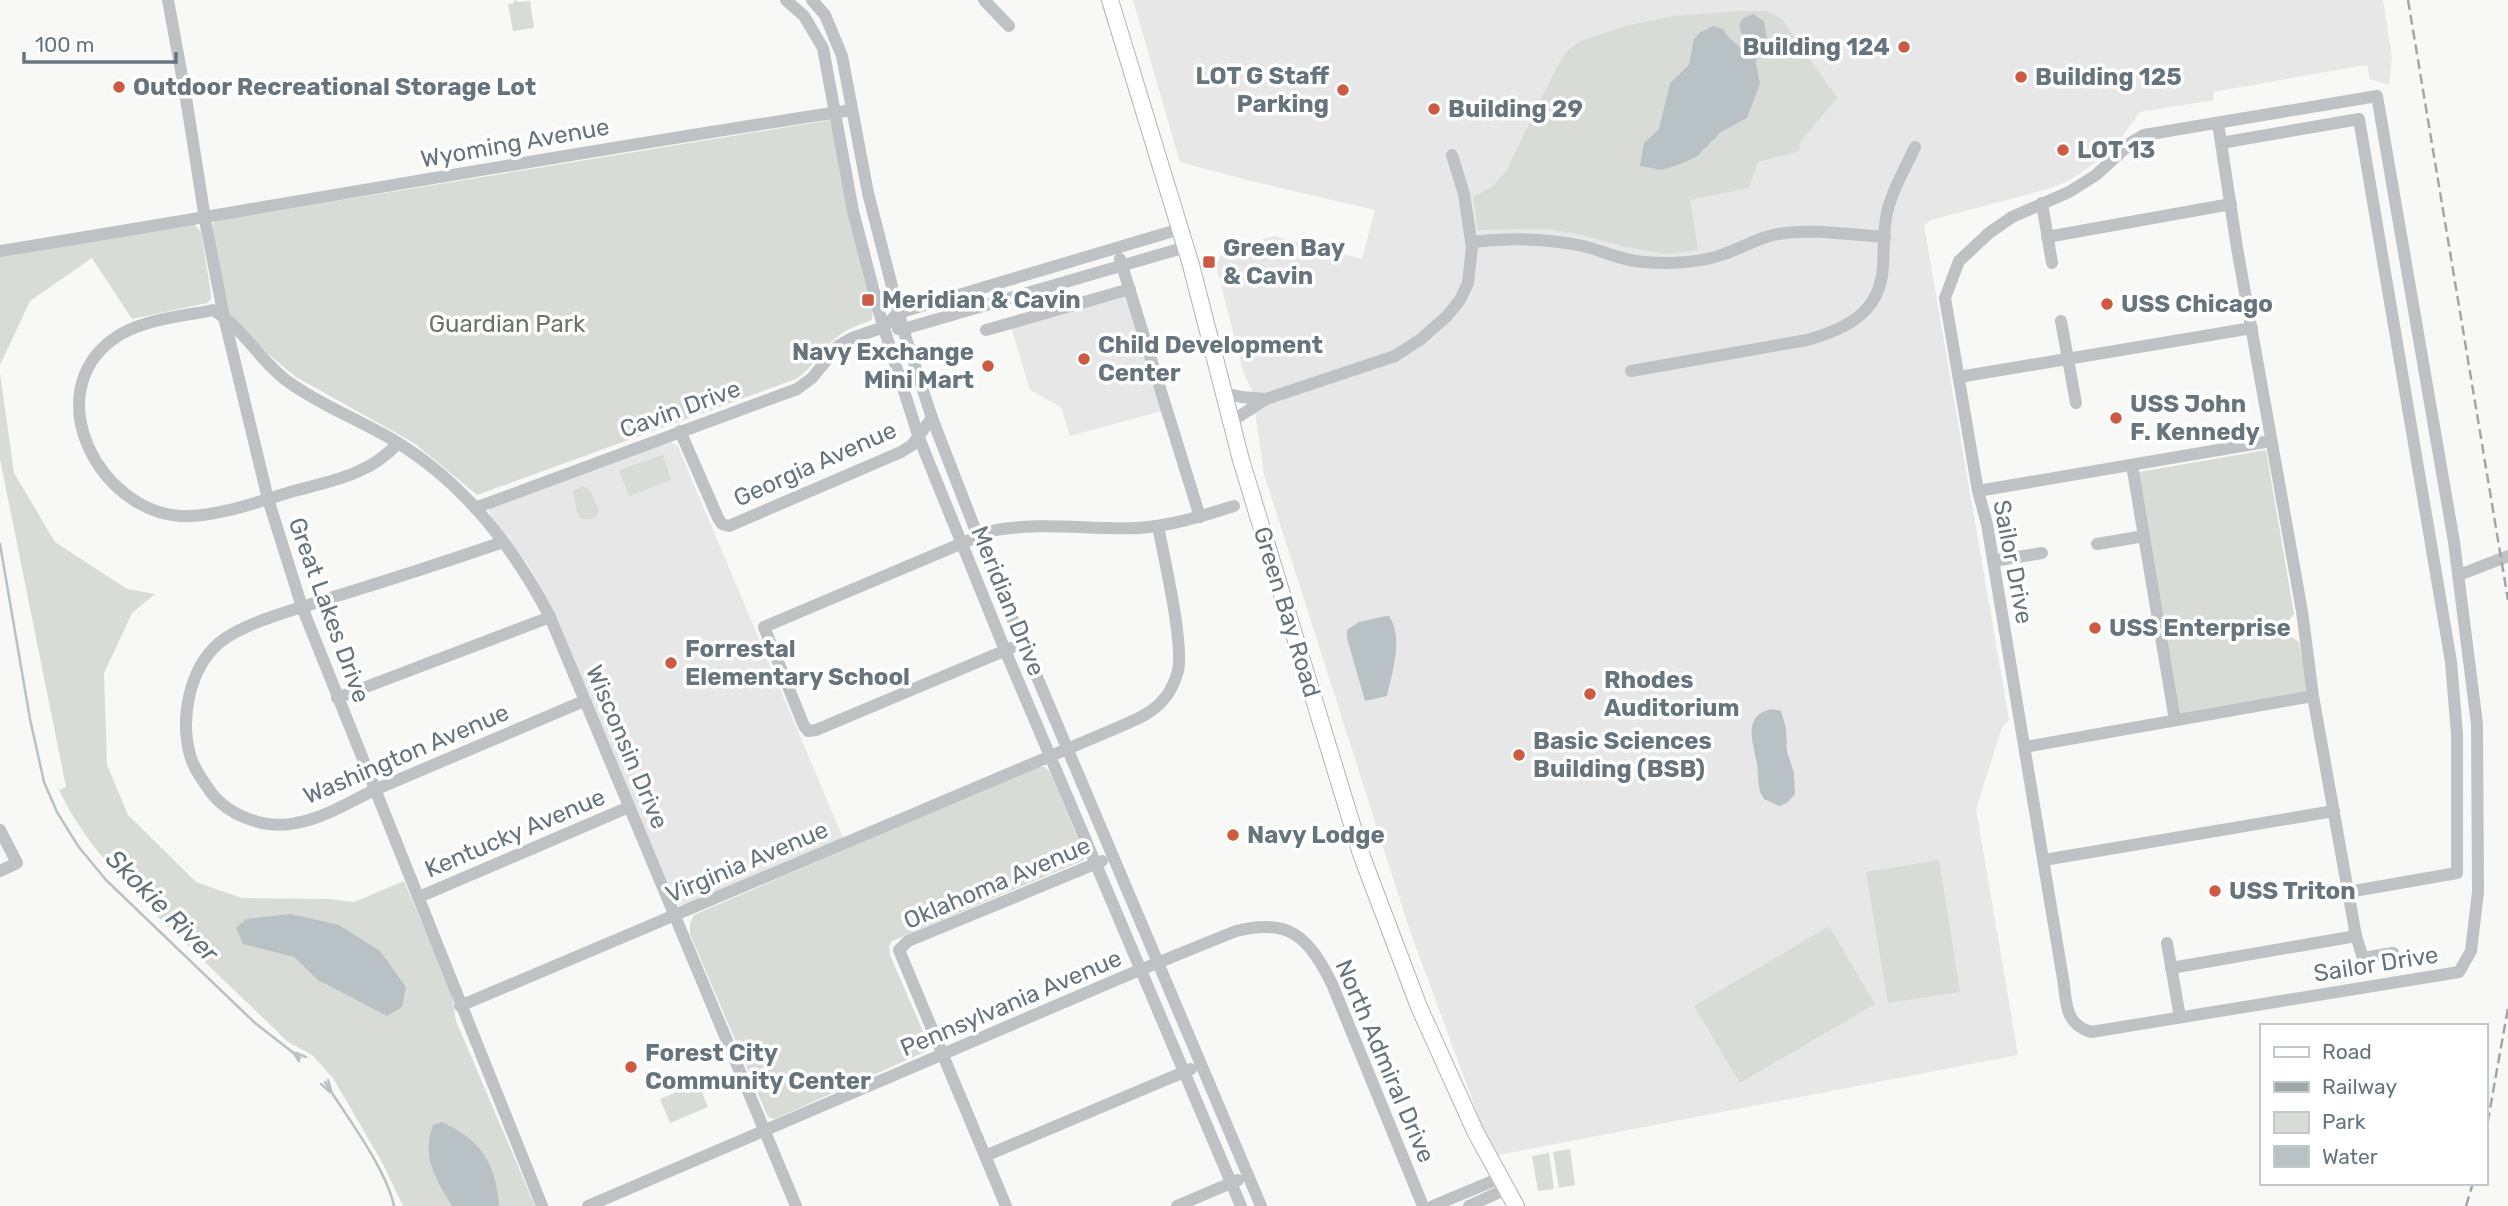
<svg xmlns="http://www.w3.org/2000/svg" width="2508" height="1206" font-family="Rubik,sans-serif">
	<style>
		.built { fill: #e6e7e6 }
		.green { fill: #d9dcd6 }
		.water { fill: #b8c2c5 }
		.lines { fill: none; stroke-linecap: round; stroke-linejoin: round }
		.stream { stroke: #b8c2c5; stroke-width: 2.5 }
		.major-casing { stroke: #b0b5b8; stroke-width: 18 }
		.minor { stroke: #bec2c5; stroke-width: 12 }
		.major { stroke: #fff; stroke-width: 16 }
		.rail { stroke: #a0a7ab; stroke-width: 2.5; stroke-dasharray: 10 5; stroke-linecap: butt }
		.poi-dot { fill: #cd5a42; stroke: #fff; stroke-width: 2.5 }
		.labels { text-anchor: middle; dominant-baseline: central; stroke-width: 7; stroke-linejoin: round; paint-order: stroke }
		.poi-label { font-size: 24px; font-weight: bold; fill: #66757d; stroke: #fff; text-anchor: start }
		.street-label { font-size: 24px; fill: #66757d; stroke: #fff }
		.park-label { font-size: 24px; fill: #697665; stroke: #fff }
		.water-label { font-size: 26px; font-style: italic; fill: #627378; stroke: #fff }
	</style>
	<rect width="100%" height="100%" fill="#f8f8f6"/>
	<g class="built">
		<polygon points="1133,0 2383,0 2392,57 2389,85 2370,79 2367,65 2359,66 2213,92 2214,100 2140,112 2118,142 2089,167 2068,181 2048,189 1931,220 1924,225 2009,720 2002,727 1976,809 2018,1055 1493,1156 1409,928 1264,474 1252,391 1243,371 1216,265 1223,251 1274,236 1362,259 1375,210 1247,180 1180,162"/>
		<polygon points="1126,295 1162,411 1070,436 1061,407 1030,390 1011,327"/>
		<polygon points="671,442 678,446 681,454 843,838 684,906 679,905 676,901 544,594 530,568 490,515 489,510 491,506"/>
	</g>
	<g class="green">
		<polygon points="514,0 519,2 530,1 534,28 513,31 508,4 514,3"/>
		<polygon points="1740,11 1767,11 1782,19 1837,98 1800,142 1799,151 1758,162 1749,188 1690,200 1698,250 1667,254 1626,247 1578,234 1547,229 1478,230 1473,197 1493,186 1506,171 1559,63 1569,49 1581,41 1626,26 1674,16"/>
		<path d="M830,120L864,277L873,309L872,320C862,324 850,328 841,334C823,347 814,367 796,379L477,495L414,443L296,377L229,322L212,227L214,221Z"/>
		<polygon points="194,224 201,232 211,293 211,299 207,303 132,319 92,258 30,301 0,365 0,255"/>
		<path d="M0,373L14,473L55,542L127,589L155,594L132,613L104,673L107,765L128,815L196,882L242,898L328,899L354,902L404,881L451,992L456,1021L535,1206H403L383,1164L333,1078L312,1055L288,1042C252,1007 216,973 180,938C134,893 87,849 59,790L66,787L0,459Z"/>
		<polygon points="2266,450 2294,614 2287,623 2283,624 2285,637 2290,636 2299,642 2308,691 2180,714 2139,472"/>
		<polygon points="663,455 671,480 629,496 619,470"/>
		<path d="M583,486L589,489L599,509C597,519 591,520 582,519L577,512L573,491Z"/>
		<polygon points="1036,767 1045,767 1050,772 1085,855 1084,860 892,941 889,947 890,955 928,1043 929,1050 775,1119 768,1117 690,934 690,923 694,915"/>
		<polygon points="1939,860 1960,992 1888,1003 1866,872"/>
		<polygon points="1829,926 1875,1004 1740,1083 1694,1006"/>
		<polygon points="698,1083 708,1107 670,1123 660,1099"/>
		<polygon points="1570,1149 1575,1185 1559,1188 1553,1152"/>
		<polygon points="1549,1153 1554,1189 1538,1191 1532,1156"/>
	</g>
	<g class="water">
		<path d="M1753,14L1764,21L1767,39L1757,50L1756,64L1760,84L1747,118L1721,132L1696,157L1680,164L1662,170L1640,166L1644,143L1659,129L1670,83L1689,65L1694,39L1701,32L1713,26L1723,29C1727,38 1736,43 1743,50L1745,42L1739,26L1743,18Z"/>
		<path d="M1386,616H1389C1404,637 1392,673 1387,696L1365,701L1347,638V630L1359,622Z"/>
		<path d="M1772,709L1781,711L1786,728L1787,752L1794,773L1795,794L1787,803L1779,806L1764,799L1760,792C1758,782 1758,773 1757,764C1753,742 1742,715 1772,709Z"/>
		<polygon points="291,914 339,925 380,951 406,987 402,1007 387,1016 318,980 294,957 243,944 236,928 246,919"/>
		<path d="M442,1122C481,1140 496,1163 499,1206H452C436,1179 421,1157 433,1125Z"/>
	</g>
	<g class="lines">
		<g class="stream">
			<polyline points="0,544 30,719 44,782 57,812 78,846 106,880 255,1023 300,1058"/>
			<polyline points="296,1053 306,1057"/>
			<polyline points="295,1055 299,1061"/>
			<polyline points="328,1080 331,1090"/>
			<path d="M325,1082C346,1116 386,1168 394,1206"/>
			<polyline points="321,1084 330,1092"/>
		</g>
		<g class="major-casing">
			<polyline id="major" points="1110,0 1191,265 1241,460 1361,854 1419,1007 1476,1133 1516,1206"/>
		</g>
		<g class="minor">
			<polyline points="168,0 186,98 206,225 224,317 268,499 302,607 542,1206"/>
			<polyline points="786,0 804,16 823,48 853,211 881,319 919,438 1005,650 1241,1206"/>
			<polyline points="812,0 825,15 842,56 868,193 903,329 932,418 982,547 1261,1206"/>
			<polyline points="984,0 1009,26"/>
			<path d="M2377,96L2454,542L2477,724L2478,892L2471,951L2459,972L2091,1032C2064,1024 2067,1003 2063,979L1987,524L1978,491L1945,298L1959,261L1989,233L2012,217L2069,192L2096,175L2132,142L2144,135Z"/>
			<polyline points="2218,123 2237,248 2302,611 2313,696 2356,936 2363,958 2393,953"/>
			<polyline points="2221,143 2359,119 2451,662 2457,734 2457,873 2348,892"/>
			<polyline points="2042,203 2052,263"/>
			<polyline points="2047,237 2231,204"/>
			<path d="M1471,242C1508,238 1547,238 1583,246C1603,251 1623,261 1644,262C1669,264 1700,263 1724,254C1742,248 1759,237 1778,234C1813,228 1849,235 1885,237"/>
			<path d="M0,251C284,205 568,153 852,110"/>
			<polyline points="1120,259 1200,517"/>
			<polyline points="2061,321 2076,403"/>
			<polyline points="898,329 907,328 1186,247"/>
			<polyline points="986,330 1130,289"/>
			<path d="M1631,371L1807,340C1846,329 1880,313 1883,267C1884,246 1883,222 1890,202C1896,183 1907,165 1915,147"/>
			<polyline points="1959,377 2252,328"/>
			<polyline points="1225,393 1241,397 1266,399"/>
			<polyline points="1232,421 1266,399 1395,356 1421,339 1447,316 1460,300 1468,283 1472,247 1464,194 1452,155"/>
			<polyline points="680,431 718,518 722,524 729,526 901,452 912,445 932,418"/>
			<path d="M398,443C371,474 332,481 294,491C260,501 215,518 180,516C99,510 39,395 112,340C139,319 181,317 213,310C244,328 261,363 290,383C322,406 360,420 393,440C462,481 513,546 550,617L796,1206"/>
			<polyline points="2132,465 2175,720"/>
			<polyline points="1978,491 2271,441"/>
			<polyline points="475,508 797,389 812,378 838,346 852,338 884,327 898,313 1180,229"/>
			<path d="M503,542C445,562 386,581 327,599C297,609 242,623 219,643C189,669 180,718 190,755C193,767 201,778 208,788C225,815 265,830 296,823C326,818 352,800 379,788C447,759 515,730 584,701"/>
			<polyline points="2097,544 2144,536"/>
			<polyline points="1993,561 2042,553"/>
			<polyline points="2459,575 2508,556"/>
			<path d="M1011,648L816,730L808,731L804,726L764,627L991,531C1039,521 1089,530 1138,528C1171,526 1202,516 1234,506"/>
			<polyline points="337,698 550,617"/>
			<polyline points="2025,747 2313,696"/>
			<polyline points="0,830 17,863 0,871"/>
			<polyline points="2044,860 2334,811"/>
			<polyline points="419,897 629,807"/>
			<polyline points="2167,943 2180,1017"/>
			<polyline points="2171,968 2356,936"/>
			<path d="M460,1006L1112,730C1129,722 1151,715 1163,700C1170,693 1175,681 1178,671C1184,643 1164,558 1158,526"/>
			<polyline points="985,1156 1191,1069"/>
			<path d="M588,1206L1130,974L1236,931C1290,917 1309,938 1332,984L1423,1206"/>
			<polyline points="1006,1206 899,950 908,941 1102,861"/>
			<polyline points="1177,1206 1238,1180"/>
			<polyline points="1433,1206 1500,1178"/>
			<polyline points="1469,1206 1506,1189"/>
		</g>
		<use href="#major" class="major"/>
		<g class="rail">
			<polyline points="2408,0 2508,600"/>
			<polyline points="2485,1137 2508,1008"/>
			<polyline points="2466,1206 2473,1183"/>
		</g>
	</g>
	<g class="poi-dot">
		<circle cx="1904" cy="47" r="7"/>
		<circle cx="2021" cy="77" r="7"/>
		<circle cx="119" cy="87" r="7"/>
		<circle cx="1343" cy="90" r="7"/>
		<circle cx="1434" cy="109" r="7"/>
		<circle cx="2063" cy="150" r="7"/>
		<rect x="1202" y="255" width="14" height="14" rx="3.5"/>
		<rect x="861" y="293" width="14" height="14" rx="3.5"/>
		<circle cx="2107" cy="304" r="7"/>
		<circle cx="1084" cy="359" r="7"/>
		<circle cx="988" cy="366" r="7"/>
		<circle cx="2116" cy="418" r="7"/>
		<circle cx="2095" cy="628" r="7"/>
		<circle cx="671" cy="663" r="7"/>
		<circle cx="1590" cy="694" r="7"/>
		<circle cx="1519" cy="755" r="7"/>
		<circle cx="1233" cy="835" r="7"/>
		<circle cx="2215" cy="891" r="7"/>
		<circle cx="631" cy="1067" r="7"/>
	</g>
	<g class="labels">
		<g class="poi-label">
			<text x="1890" y="47" text-anchor="end">Building 124</text>
			<text x="1329" y="76" text-anchor="end">LOT G Staff<tspan x="1329" dy="28">Parking</tspan></text>
			<text x="2035" y="77">Building 125</text>
			<text x="133" y="87">Outdoor Recreational Storage Lot</text>
			<text x="1448" y="109">Building 29</text>
			<text x="2077" y="150">LOT 13</text>
			<text x="1223" y="248">Green Bay<tspan x="1223" dy="28">&amp; Cavin</tspan></text>
			<text x="882" y="300">Meridian &amp; Cavin</text>
			<text x="2121" y="304">USS Chicago</text>
			<text x="1098" y="345">Child Development<tspan x="1098" dy="28">Center</tspan></text>
			<text x="974" y="352" text-anchor="end">Navy Exchange<tspan x="974" dy="28">Mini Mart</tspan></text>
			<text x="2130" y="404">USS John<tspan x="2130" dy="28">F. Kennedy</tspan></text>
			<text x="2109" y="628">USS Enterprise</text>
			<text x="685" y="649">Forrestal<tspan x="685" dy="28">Elementary School</tspan></text>
			<text x="1604" y="680">Rhodes<tspan x="1604" dy="28">Auditorium</tspan></text>
			<text x="1533" y="741">Basic Sciences<tspan x="1533" dy="28">Building (BSB)</tspan></text>
			<text x="1247" y="835">Navy Lodge</text>
			<text x="2229" y="891">USS Triton</text>
			<text x="645" y="1053">Forest City<tspan x="645" dy="28">Community Center</tspan></text>
		</g>
		<g class="street-label">
			<text transform="translate(515 143) rotate(-10)">Wyoming Avenue</text>
			<text transform="translate(680 409) rotate(-20)">Cavin Drive</text>
			<text transform="translate(815 464) rotate(-24)">Georgia Avenue</text>
			<text transform="translate(2013 562) rotate(79)">Sailor Drive</text>
			<text transform="translate(1008 601) rotate(68)">Meridian Drive</text>
			<text transform="translate(329 610) rotate(70)">Great Lakes Drive</text>
			<text transform="translate(1287 612) rotate(73)">Green Bay Road</text>
			<text transform="translate(627 747) rotate(67)">Wisconsin Drive</text>
			<text transform="translate(406 754) rotate(-23)">Washington Avenue</text>
			<text transform="translate(515 833) rotate(-23)">Kentucky Avenue</text>
			<text transform="translate(747 862) rotate(-23)">Virginia Avenue</text>
			<text transform="translate(997 883) rotate(-23)">Oklahoma Avenue</text>
			<text transform="translate(2376 964) rotate(-9)">Sailor Drive</text>
			<text transform="translate(1011 1003) rotate(-23)">Pennsylvania Avenue</text>
			<text transform="translate(1385 1061) rotate(67)">North Admiral Drive</text>
		</g>
		<g class="park-label">
			<text x="507" y="324">Guardian Park</text>
		</g>
		<g class="water-label">
			<text transform="translate(162 906) rotate(45)">Skokie River</text>
		</g>
	</g>
	<rect x="2260" y="1024" width="228" height="161" fill="#ffffff" stroke="#c2c8cb" stroke-width="2"/>
	<rect x="2274" y="1047" width="35" height="10" fill="#ffffff" stroke="#c2c8cb" stroke-width="2"/>
	<text x="2322" y="1059" font-size="21" fill="#66757d">Road</text>
	<rect x="2274" y="1082" width="35" height="10" fill="#a0a7ab" stroke="#c2c8cb" stroke-width="2"/>
	<text x="2322" y="1094" font-size="21" fill="#66757d">Railway</text>
	<rect x="2274" y="1112" width="35" height="21" fill="#d9dcd6" stroke="#c2c8cb" stroke-width="2"/>
	<text x="2322" y="1129" font-size="21" fill="#66757d">Park</text>
	<rect x="2274" y="1146" width="35" height="21" fill="#b8c2c5" stroke="#c2c8cb" stroke-width="2"/>
	<text x="2322" y="1164" font-size="21" fill="#66757d">Water</text>
	<path d="M24 52v10h152v-10" fill="none" stroke="#66757d" stroke-width="3.5"/>
	<text x="35" y="52" font-size="21" fill="#66757d" stroke="#ffffff" stroke-width="5" paint-order="stroke">100 m</text>
</svg>
